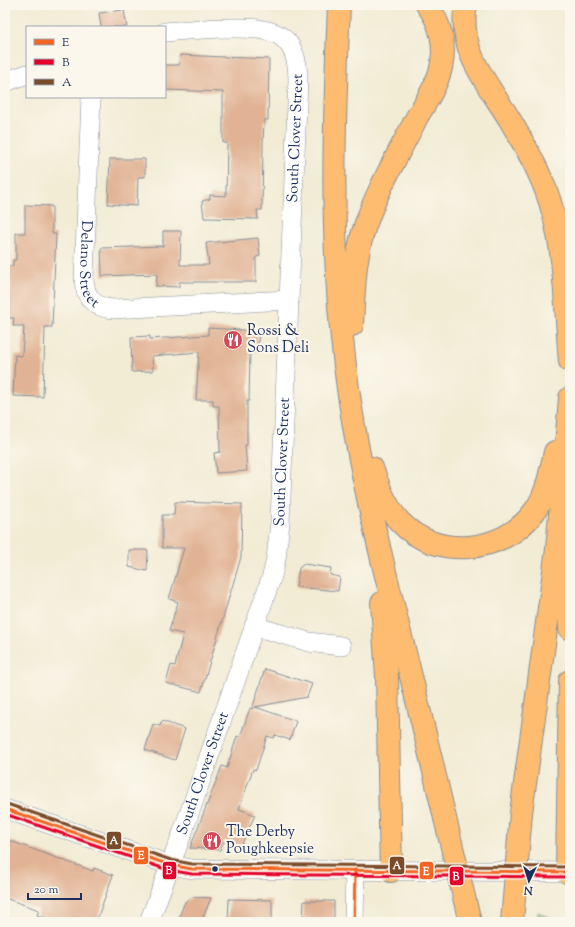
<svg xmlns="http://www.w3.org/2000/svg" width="575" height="927" font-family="'Sorts Mill Goudy',serif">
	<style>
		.forest { fill: #89bb74; stroke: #527569 }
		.building { fill: #e1b394 }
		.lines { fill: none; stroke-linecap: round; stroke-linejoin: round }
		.minor-casing { stroke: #868e9a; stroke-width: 20 }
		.highway-casing { stroke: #868e9a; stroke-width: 24 }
		.minor { stroke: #fff; stroke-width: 19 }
		.highway { stroke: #febc70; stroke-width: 22 }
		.highway-bridge-casing { stroke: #868e9a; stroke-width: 24; stroke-linecap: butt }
		.highway-bridge { stroke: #febc70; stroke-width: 22 }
		.bus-1-casing { stroke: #fbf7ec; stroke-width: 6 }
		.bus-2-casing { stroke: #fbf7ec; stroke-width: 6 }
		.bus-3-casing { stroke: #fbf7ec; stroke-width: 6 }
		.bus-1 { stroke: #f26522; stroke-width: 3 }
		.bus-2 { stroke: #e4002b; stroke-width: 3 }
		.bus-3 { stroke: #7a4b2a; stroke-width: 3 }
		.bus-dot { fill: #1b2f5e; stroke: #fbf7ec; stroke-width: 1.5 }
		.labels { text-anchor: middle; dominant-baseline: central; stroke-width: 4; stroke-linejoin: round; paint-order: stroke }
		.street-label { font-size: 15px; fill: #1b2f5e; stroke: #fbf7ec }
		.poi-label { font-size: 15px; fill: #1b2f5e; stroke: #fbf7ec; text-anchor: start }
		.line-badge { stroke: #fbf7ec; stroke-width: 1.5 }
		.badge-label { font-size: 11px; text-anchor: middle; font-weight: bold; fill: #fff }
	</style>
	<rect width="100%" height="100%" fill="#fbf7ec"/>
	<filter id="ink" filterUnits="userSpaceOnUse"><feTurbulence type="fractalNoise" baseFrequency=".025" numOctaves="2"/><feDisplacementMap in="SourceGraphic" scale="8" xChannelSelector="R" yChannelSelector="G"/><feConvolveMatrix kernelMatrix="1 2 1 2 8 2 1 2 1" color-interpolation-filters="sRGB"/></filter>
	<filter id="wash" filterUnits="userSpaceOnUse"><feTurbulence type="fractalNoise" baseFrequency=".012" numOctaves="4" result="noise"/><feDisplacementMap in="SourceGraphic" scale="16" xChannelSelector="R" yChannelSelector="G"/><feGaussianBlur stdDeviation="0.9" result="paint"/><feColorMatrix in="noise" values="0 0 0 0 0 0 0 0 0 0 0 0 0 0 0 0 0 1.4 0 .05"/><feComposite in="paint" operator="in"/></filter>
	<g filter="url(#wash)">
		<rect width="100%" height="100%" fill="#f2ecd5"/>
		<polygon class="forest" points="538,912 560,922 537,922"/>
		<g id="blocks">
			<g class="building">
				<polygon points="124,10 127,27 101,27 99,13"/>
				<polygon points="180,55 269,59 268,120 264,120 263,144 262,210 257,210 258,219 204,218 202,201 210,199 210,195 226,196 227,143 223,143 223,92 165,90 165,65 179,65"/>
				<polygon points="110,159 145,159 145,177 138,177 137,206 108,204"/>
				<polygon points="25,205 52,206 52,234 56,234 52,327 45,327 43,397 13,396 15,355 22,356 24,326 13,326 14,318 5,318 5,277 7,277 7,266 13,266 13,260 16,260 16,233 25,233"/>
				<polygon points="163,231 181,231 180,265 209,265 206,243 258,238 260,256 256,257 256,282 179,282 179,287 156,286 157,274 102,276 101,248 163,246"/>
				<polygon points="208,328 259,331 258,352 250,351 249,401 247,401 247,445 245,445 247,471 216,473 214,453 220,452 219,406 213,406 213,400 196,400 199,352 152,356 153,371 132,372 131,337 150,336 150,339 208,335"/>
				<polygon points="175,502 242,504 241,557 201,692 166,683 171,665 175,666 183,634 169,631 178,602 169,599 184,548 162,548 162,515 174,515"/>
				<polygon points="129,550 148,550 147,571 129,567"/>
				<polygon points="304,564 331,568 330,575 340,577 338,591 296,587 299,568"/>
				<polygon points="265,669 312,684 307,697 255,707 296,721 290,740 275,735 274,738 267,736 256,770 253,769 239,809 255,815 241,846 224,841 220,850 190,848 222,766 227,768 237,736 240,737 250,708 252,709"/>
				<polygon points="162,721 185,729 175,760 145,750 153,724 160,726"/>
				<polygon points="5,839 93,871 94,868 113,875 96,922 58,922 37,915 39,910 5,898"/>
				<polygon points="192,897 211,898 201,922 177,922 185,902"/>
				<polygon points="229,899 272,900 272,922 228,922"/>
				<polygon points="304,901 334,901 334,922 307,922 307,919 303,919"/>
			</g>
		</g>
	</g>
	<g filter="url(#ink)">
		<use href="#blocks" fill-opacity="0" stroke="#868e9a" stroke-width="1"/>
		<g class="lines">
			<g class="minor-casing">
				<g id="minor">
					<polyline points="5,82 27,74"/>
					<path id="s1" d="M91,97L84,279C85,298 94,307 112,309L289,300"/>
					<polyline points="254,626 309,642 341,646"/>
					<polyline points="5,809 170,865 192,869 570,872"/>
					<path id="s2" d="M149,922L182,834L272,576L276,559L280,522L298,80C298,31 270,27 230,28C208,28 187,30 165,32"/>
					<polyline points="354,922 355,870"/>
				</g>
			</g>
			<g class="highway-casing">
				<g id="highway">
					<path d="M339,5C334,122 330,240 344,357C355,454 379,549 403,645C418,702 431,760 445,818"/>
					<path d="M466,5C457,50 488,84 510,120C525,146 541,173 550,202C566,252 565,308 570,361"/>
					<path d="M352,325C354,292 354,258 365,226C378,188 399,153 417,117C426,102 437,85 441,68C446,46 441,23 427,5"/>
					<path d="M372,468C379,487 386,507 400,522C436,560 503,554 534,512C547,495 550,473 555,452"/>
					<polyline points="566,560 570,629"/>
					<polyline points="382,603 387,677 391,871"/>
					<polyline points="521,813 557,549 570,398"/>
					<polyline points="567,872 570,681"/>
				</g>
			</g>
			<use href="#minor" class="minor"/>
			<use href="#highway" class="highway"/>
			<g class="highway-bridge-casing">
				<g id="highway-bridge">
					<polyline points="445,818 470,922"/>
					<polyline points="512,922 521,813"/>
				</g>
			</g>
			<use href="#highway-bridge" class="highway-bridge"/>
			<g class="bus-1-casing">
				<g id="bus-1">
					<polyline points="5,809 170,865 192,869 570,872"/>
					<polyline points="354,922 355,870"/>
				</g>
			</g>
			<g class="bus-2-casing">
				<polyline id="bus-2" points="5,814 168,870 192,874 570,877"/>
			</g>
			<g class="bus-3-casing">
				<polyline id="bus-3" points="7,804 171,860 192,864 570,867"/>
			</g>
			<use href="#bus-1" class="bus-1"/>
			<use href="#bus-2" class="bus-2"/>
			<use href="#bus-3" class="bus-3"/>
		</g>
	</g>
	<defs>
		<g id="restaurant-disc" transform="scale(1)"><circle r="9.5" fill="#d1495b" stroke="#fbf7ec"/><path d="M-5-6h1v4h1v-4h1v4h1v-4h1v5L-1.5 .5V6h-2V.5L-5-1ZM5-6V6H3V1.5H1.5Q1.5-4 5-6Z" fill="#fff"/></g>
	</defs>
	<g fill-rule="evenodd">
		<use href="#restaurant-disc" x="233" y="340"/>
		<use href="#restaurant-disc" x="212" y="841"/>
	</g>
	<circle class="bus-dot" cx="215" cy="869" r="3.5"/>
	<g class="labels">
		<g class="street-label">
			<text stroke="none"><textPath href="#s2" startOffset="806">South Clover Street</textPath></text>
			<text stroke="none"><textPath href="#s1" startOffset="168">Delano Street</textPath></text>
			<text stroke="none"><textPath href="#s2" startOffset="482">South Clover Street</textPath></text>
			<text stroke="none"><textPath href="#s2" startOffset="158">South Clover Street</textPath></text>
		</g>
		<g class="poi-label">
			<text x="247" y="331">Rossi &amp;<tspan x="247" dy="17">Sons Deli</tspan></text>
			<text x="226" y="832">The Derby<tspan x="226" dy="17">Poughkeepsie</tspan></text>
		</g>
	</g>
	<g class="line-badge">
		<rect x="106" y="831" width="16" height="19" rx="4" fill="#7a4b2a"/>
		<rect x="133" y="846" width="16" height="19" rx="4" fill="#f26522"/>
		<rect x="389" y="856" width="16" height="19" rx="4" fill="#7a4b2a"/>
		<rect x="162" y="861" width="15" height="19" rx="4" fill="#e4002b"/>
		<rect x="419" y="861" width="15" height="19" rx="4" fill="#f26522"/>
		<rect x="449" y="866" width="15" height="20" rx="4" fill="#e4002b"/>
	</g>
	<g class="badge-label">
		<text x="114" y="844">A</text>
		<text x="141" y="859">E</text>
		<text x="397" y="869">A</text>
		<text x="169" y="874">B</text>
		<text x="426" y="875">E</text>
		<text x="456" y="880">B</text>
	</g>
	<rect width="575" height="927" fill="none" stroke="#fbf7ec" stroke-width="20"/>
	<rect x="26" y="26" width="140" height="72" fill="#fbf7ec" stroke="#a1a7b3"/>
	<rect x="34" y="39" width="20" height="6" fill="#f26522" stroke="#a1a7b3"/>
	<text x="62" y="46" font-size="12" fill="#1b2f5e">E</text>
	<rect x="34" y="59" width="20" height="6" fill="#e4002b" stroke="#a1a7b3"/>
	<text x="62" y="66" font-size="12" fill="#1b2f5e">B</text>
	<rect x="34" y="79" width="20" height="6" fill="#7a4b2a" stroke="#a1a7b3"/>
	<text x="62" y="86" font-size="12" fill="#1b2f5e">A</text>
	<g transform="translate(529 881) rotate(184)" stroke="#fbf7ec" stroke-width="3" paint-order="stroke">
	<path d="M0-3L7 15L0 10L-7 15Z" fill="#1b2f5e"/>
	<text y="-6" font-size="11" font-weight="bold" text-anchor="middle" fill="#1b2f5e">N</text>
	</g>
	<path d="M28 893v6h53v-6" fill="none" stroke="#1b2f5e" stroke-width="2"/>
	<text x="34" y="893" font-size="12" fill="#1b2f5e" stroke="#fbf7ec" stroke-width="3" paint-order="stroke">20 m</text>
</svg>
